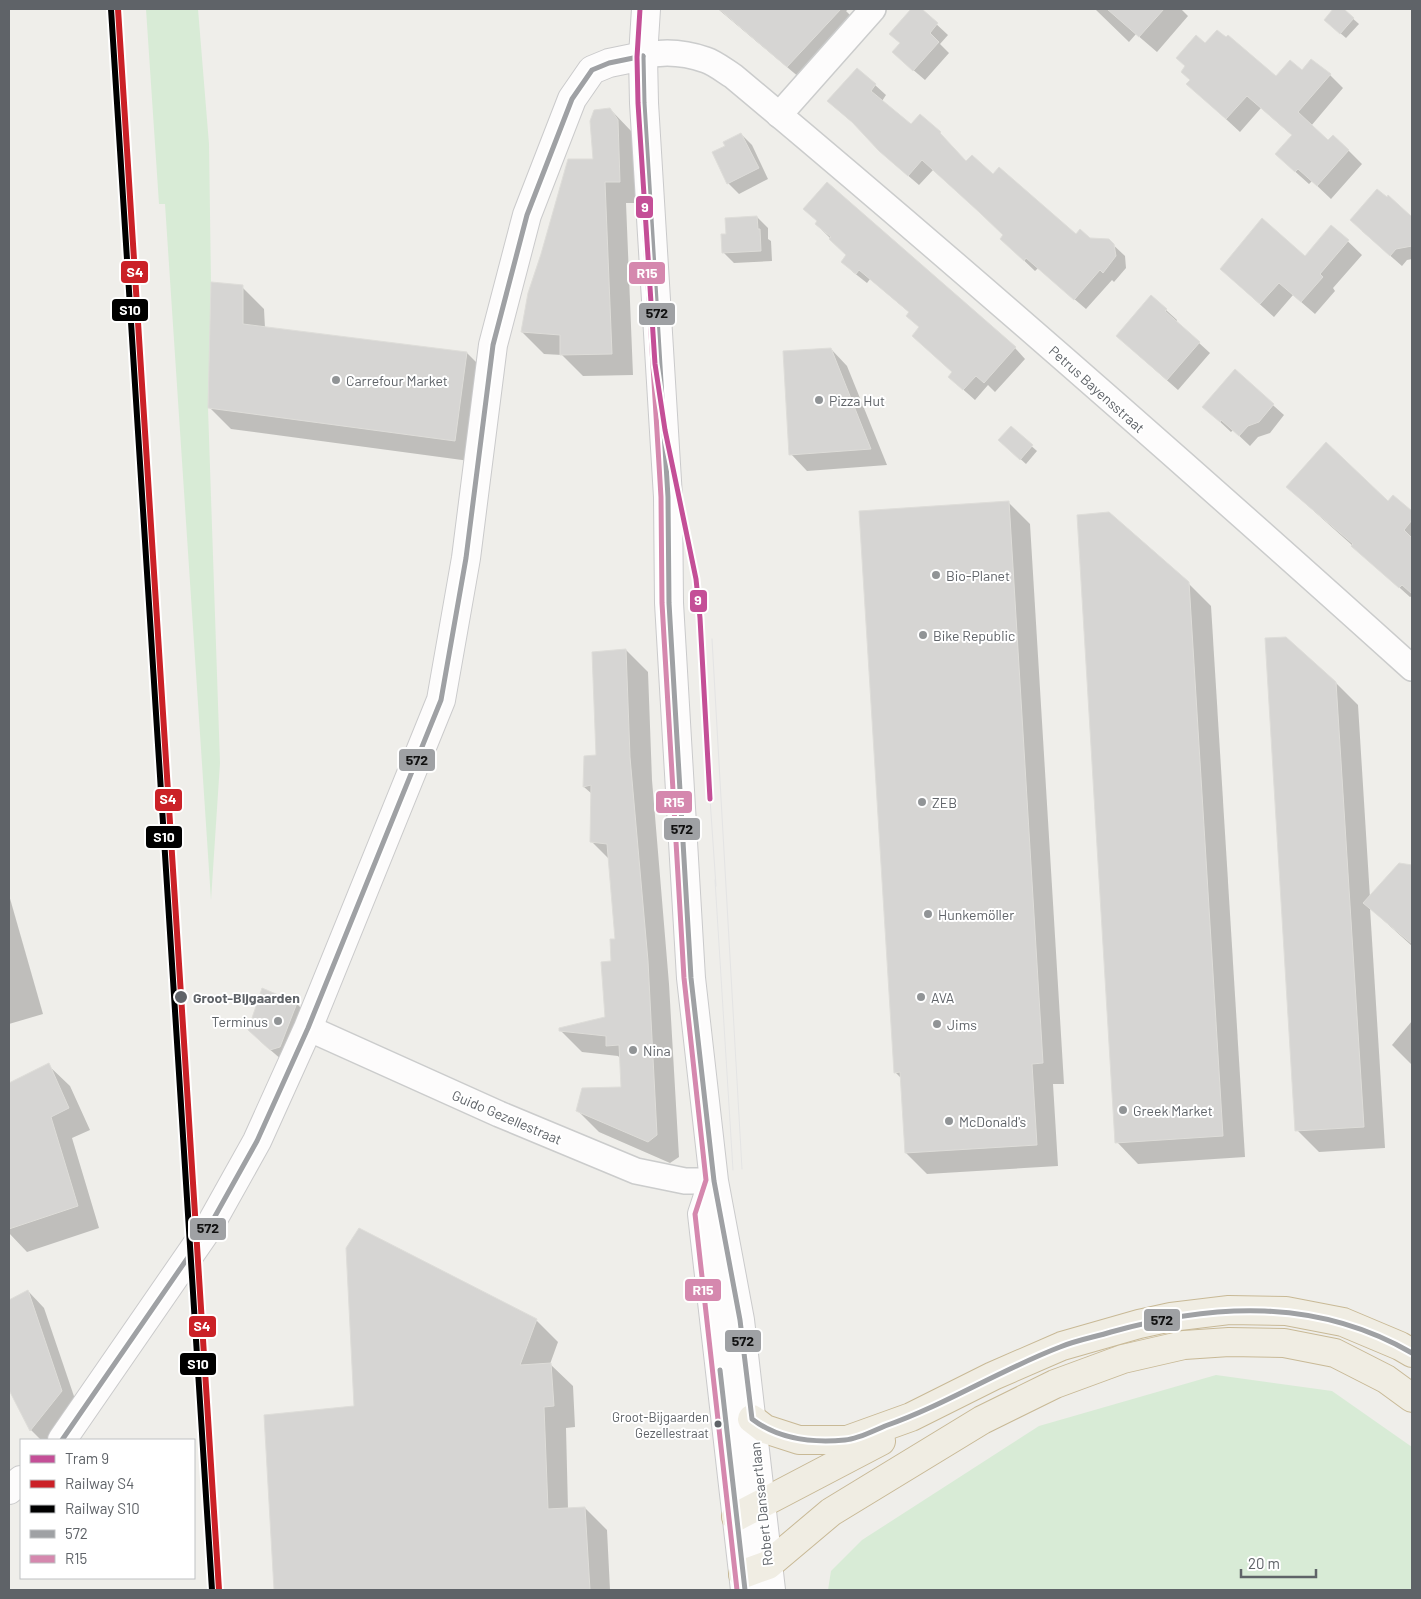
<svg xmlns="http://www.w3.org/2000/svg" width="1421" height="1599" font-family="Barlow,sans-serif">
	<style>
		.green { fill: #d8ebd6 }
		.shadow { fill: #0003 }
		.building { fill: #d6d5d3; stroke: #deddd9 }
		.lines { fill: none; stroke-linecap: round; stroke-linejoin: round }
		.street-casing { stroke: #cbcccc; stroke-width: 28 }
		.secondary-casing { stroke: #cacacb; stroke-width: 30 }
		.highway-casing { stroke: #c8b996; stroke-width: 30 }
		.street { stroke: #fdfcfc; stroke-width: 25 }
		.secondary { stroke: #fdfcfc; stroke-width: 28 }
		.highway { stroke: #f0ede3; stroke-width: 28 }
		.tram { stroke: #e4e4e4; stroke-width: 1 }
		.bus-1-casing { stroke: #fff; stroke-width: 9 }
		.bus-2-casing { stroke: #fff; stroke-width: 9 }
		.bus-1 { stroke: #9fa1a4; stroke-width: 5 }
		.bus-2 { stroke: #d588ae; stroke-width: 5 }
		.rail-1-casing { stroke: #fff; stroke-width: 10 }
		.rail-2-casing { stroke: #fff; stroke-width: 10 }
		.rail-1 { stroke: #cb2127; stroke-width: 6 }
		.rail-2 { stroke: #000; stroke-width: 6 }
		.tram-1-casing { stroke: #fff; stroke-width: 9 }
		.tram-1 { stroke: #c44f97; stroke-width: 5 }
		.poi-dot { fill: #919496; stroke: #fff; stroke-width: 2 }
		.stop-dot { fill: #5f6368; stroke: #fff; stroke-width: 2 }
		.labels { text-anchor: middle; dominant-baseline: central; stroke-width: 4; stroke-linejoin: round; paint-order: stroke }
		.bus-label { font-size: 13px; fill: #5f6368; stroke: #fff; text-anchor: end }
		.poi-label { font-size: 14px; fill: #5f6368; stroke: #fff; text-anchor: start }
		.street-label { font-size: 14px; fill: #5f6368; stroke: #fff }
		.stop-label { font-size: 14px; font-weight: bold; fill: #5f6368; stroke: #fff; text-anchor: start }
		.line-badge { stroke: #fff; stroke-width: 2 }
		.badge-label { font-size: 14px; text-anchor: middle; font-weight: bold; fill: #fff }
		.pale-badge-label { font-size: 14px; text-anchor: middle; font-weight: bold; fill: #111 }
	</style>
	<rect width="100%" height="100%" fill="#efeeea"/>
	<g class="green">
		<polygon points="146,9 198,9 209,144 211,282 208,408 220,763 211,900 165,204 159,204"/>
		<polygon points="1216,1375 1332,1391 1412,1447 1412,1590 828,1590 831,1571 862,1540 1039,1426"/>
	</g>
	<g class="shadow">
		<polygon points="718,9 765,9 780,24 794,9 849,9 846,11 854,19 800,78"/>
		<polygon points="912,9 920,9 948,35 940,44 949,53 925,80 904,62 901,43 891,34"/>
		<polygon points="1095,9 1181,9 1188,16 1157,52 1136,34 1129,42"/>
		<polygon points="1335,9 1342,9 1359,24 1346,38 1325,20"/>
		<polygon points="1205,45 1276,78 1302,72 1330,75 1343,88 1311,126 1328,142 1348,150 1362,164 1331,199 1312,181 1309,184 1290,167 1293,136 1261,108 1240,132 1188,84 1191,80"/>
		<polygon points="875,85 886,95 882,101 911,125 940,133 966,163 993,176 1076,236 1089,239 1108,240 1125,256 1126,268 1114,282 1112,280 1086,309 1038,268 1035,271 1012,249 1005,235 991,222 933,170 919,185 891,161 862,131 828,101"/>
		<polygon points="610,109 632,132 641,203 626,203 633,375 583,376 562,355 544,354 522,332 594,160"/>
		<polygon points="741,134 752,145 768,179 739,194 728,183 726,146"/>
		<polygon points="1388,197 1412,218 1412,259 1407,260 1402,266 1362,231"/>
		<polygon points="757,217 768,228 768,239 771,241 772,261 734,263 723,252 727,235"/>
		<polygon points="816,224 1015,348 1025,359 995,392 988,385 975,400 949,377 953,372 910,313 870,279 867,283 853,272 843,261 848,256"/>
		<polygon points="1332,226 1362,255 1333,288 1335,291 1315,314 1293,295 1274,317 1221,269 1305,258"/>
		<polygon points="242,287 264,309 265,328 467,353 489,375 477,462 231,429 209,407"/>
		<polygon points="1166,310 1177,320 1176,322 1210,353 1178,390 1128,346"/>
		<polygon points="831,349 847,366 887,465 807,471 791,454"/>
		<polygon points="1235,371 1284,415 1270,433 1258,437 1250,446 1233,430 1231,432 1204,407"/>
		<polygon points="1011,428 1037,451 1026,464 1005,445"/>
		<polygon points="1287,487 1388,503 1393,497 1412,513 1412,596 1410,597"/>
		<polygon points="1008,502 1030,524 1064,1084 1053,1084 1058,1166 927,1174 906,1153 901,1078 895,1072"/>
		<polygon points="1188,583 1211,606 1245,1157 1138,1164 1117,1142"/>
		<polygon points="626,650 648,672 652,780 669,984 679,1157 670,1163 599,1132 577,1110 622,1088 621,1059 618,1056 582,1052 560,1030 606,1018 617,940 610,860 591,841 592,794 584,787 585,758 597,756"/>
		<polygon points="1336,683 1358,705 1370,898 1399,865 1412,866 1412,946 1370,908 1385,1148 1319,1152 1297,1130"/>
		<polygon points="9,895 43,1014 9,1024"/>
		<polygon points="263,990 297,1004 308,1015 282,1060 260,1041"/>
		<polygon points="1412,1021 1412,1065 1392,1045"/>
		<polygon points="48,1065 70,1086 90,1130 72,1138 99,1228 27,1252 9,1233 9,1084"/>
		<polygon points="359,1230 537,1321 558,1342 550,1364 573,1386 575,1427 566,1428 568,1509 585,1508 607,1530 610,1590 276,1590 265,1416 355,1407"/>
		<polygon points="28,1291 44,1308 78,1408 52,1440 41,1440 31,1430 9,1388 9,1301"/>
	</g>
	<g class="building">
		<polygon points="719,9 841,9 787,67"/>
		<polygon points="911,9 922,9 938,23 930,33 939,42 913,71 892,52 900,43 889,34"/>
		<polygon points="1107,9 1164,9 1139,37"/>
		<polygon points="1333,9 1344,9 1354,18 1340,34 1324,20"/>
		<polygon points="1217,30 1226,37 1228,35 1276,76 1290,60 1302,70 1311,59 1331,74 1298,112 1328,140 1333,135 1349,150 1317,186 1298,169 1295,172 1275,154 1292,135 1247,96 1226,119 1186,84 1190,80 1181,72 1185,66 1176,58 1196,35 1205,43"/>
		<polygon points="857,68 876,84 871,91 911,124 920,114 941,132 940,133 966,161 972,155 993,174 999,167 1076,234 1080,229 1090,238 1109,239 1114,244 1116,256 1103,273 1100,270 1074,300 1026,258 1024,261 1000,239 1003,235 979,212 922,160 908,176 879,151 852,122 827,101"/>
		<polygon points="610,108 618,120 620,182 605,182 612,354 560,355 560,335 521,332 528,293 541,254 568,159 593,159 590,121 594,110"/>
		<polygon points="741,133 759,168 727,184 712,152 725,146 723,142"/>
		<polygon points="827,182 1016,347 984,383 976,376 963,390 948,377 952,372 912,336 919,327 906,316 909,312 859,270 856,274 841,262 846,255 829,239 831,237 815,224 817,221 803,209"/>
		<polygon points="1377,189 1387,197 1388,195 1412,217 1412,246 1396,249 1390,256 1350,220"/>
		<polygon points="757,216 758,229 760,229 761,251 722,253 721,234 726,234 725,218"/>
		<polygon points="1262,218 1305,256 1331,225 1349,240 1320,274 1323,277 1301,302 1279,283 1260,304 1220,269"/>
		<polygon points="211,282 243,285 243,324 467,352 455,441 208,408"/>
		<polygon points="1151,295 1167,309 1165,311 1200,342 1167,380 1116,336"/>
		<polygon points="831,348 871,449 789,455 783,351"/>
		<polygon points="1235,369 1274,404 1259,422 1248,426 1239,436 1221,420 1220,422 1202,407"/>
		<polygon points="1011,426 1033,445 1020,460 998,440"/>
		<polygon points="1326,442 1388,501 1393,495 1412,511 1412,520 1404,530 1412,538 1412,594 1402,585 1399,588 1351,546 1353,544 1286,487"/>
		<polygon points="1009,501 1043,1063 1032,1064 1037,1145 905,1153 900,1072 894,1073 859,511"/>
		<polygon points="1109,512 1189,582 1223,1136 1115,1143 1077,515"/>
		<polygon points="1286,637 1336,682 1364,1127 1295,1131 1265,638"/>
		<polygon points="626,649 630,757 648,961 657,1135 648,1142 576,1111 582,1088 621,1087 619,1045 606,1046 606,1036 559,1031 559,1028 605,1017 601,962 611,961 610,939 615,939 607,844 590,842 591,785 583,787 584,756 596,755 592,652"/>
		<polygon points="1399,863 1412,865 1412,944 1363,903"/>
		<polygon points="262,988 297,1003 280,1047 270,1050 248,1030"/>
		<polygon points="49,1063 69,1108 51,1117 78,1206 9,1229 9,1083"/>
		<polygon points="359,1228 537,1319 520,1365 551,1363 554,1406 544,1407 548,1509 585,1507 590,1590 274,1590 264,1415 354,1406 346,1248"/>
		<polygon points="28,1290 62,1391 30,1431 9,1390 9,1300"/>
	</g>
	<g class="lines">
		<g class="street-casing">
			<g id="street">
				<path d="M643,56C663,51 686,53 706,60C715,63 725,71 733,76C964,269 1189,467 1412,668"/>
				<polyline points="779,115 873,9"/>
				<polyline points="308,1028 499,1114 636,1171 685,1181 714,1181"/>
			</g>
		</g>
		<g class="secondary-casing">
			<g id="secondary">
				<polyline points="646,9 643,56 644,103 668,497 669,603 691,978 714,1181 740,1320 771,1590"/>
				<polyline points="708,1196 702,1214 745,1590"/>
				<polyline points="62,1440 209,1227 257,1141 308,1028 441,700 466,558 493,345 527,215 572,99 592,70 609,63 643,56"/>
				<polyline points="9,1490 21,1480"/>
			</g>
		</g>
		<g class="highway-casing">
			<g id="highway">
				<polyline points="752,1419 765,1429 799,1440 847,1440 911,1417 993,1376 1062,1346 1139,1324 1171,1317 1229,1310 1286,1311 1343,1322 1400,1346 1412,1353"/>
				<polyline points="736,1517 881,1441"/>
				<polyline points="743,1574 768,1565 831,1512 982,1420 1055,1384 1123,1359 1184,1345 1229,1342 1284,1343 1335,1353 1386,1379 1412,1398"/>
			</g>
		</g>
		<use href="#street" class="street"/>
		<use href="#secondary" class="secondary"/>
		<use href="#highway" class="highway"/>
		<g class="tram">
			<polyline points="712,639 742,1169"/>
			<polyline points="710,799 716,886"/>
			<polyline points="715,880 733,1170"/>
		</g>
		<g class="bus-1-casing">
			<g id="bus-1">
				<path d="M643,56L644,103L668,497L669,603L691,978L714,1181L740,1320L752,1419C778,1439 813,1443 845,1440C858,1439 873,1431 885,1426C945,1405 1000,1370 1060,1347C1077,1340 1095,1337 1111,1332C1214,1303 1317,1298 1412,1353"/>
				<polyline points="720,1370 745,1590"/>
				<polyline points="62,1440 209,1227 257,1141 308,1028 441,700 466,558 493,345 527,215 572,99 592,70 609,63 643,56"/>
			</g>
		</g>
		<g class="bus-2-casing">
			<polyline id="bus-2" points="639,9 636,56 637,103 661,497 662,603 684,978 706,1180 695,1214 737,1590"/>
		</g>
		<use href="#bus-1" class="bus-1"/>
		<use href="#bus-2" class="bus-2"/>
		<g class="rail-1-casing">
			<polyline id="rail-1" points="118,9 219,1590"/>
		</g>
		<g class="rail-2-casing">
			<polyline id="rail-2" points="111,9 212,1590"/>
		</g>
		<use href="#rail-1" class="rail-1"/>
		<use href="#rail-2" class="rail-2"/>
		<g class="tram-1-casing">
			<polyline id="tram-1" points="640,9 637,57 638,103 655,364 665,430 696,579 700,618 710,799"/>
		</g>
		<use href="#tram-1" class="tram-1"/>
	</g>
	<g class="poi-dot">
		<circle cx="336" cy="380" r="5"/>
		<circle cx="819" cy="400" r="5"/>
		<circle cx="936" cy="575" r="5"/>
		<circle cx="923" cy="635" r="5"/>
		<circle cx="922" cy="802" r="5"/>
		<circle cx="928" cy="914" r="5"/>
		<circle cx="921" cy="997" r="5"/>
		<circle cx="278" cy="1021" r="5"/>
		<circle cx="937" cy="1024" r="5"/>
		<circle cx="633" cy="1050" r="5"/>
		<circle cx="1123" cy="1110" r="5"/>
		<circle cx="949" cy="1121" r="5"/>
	</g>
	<g class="stop-dot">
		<circle cx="181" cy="997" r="7"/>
		<circle cx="718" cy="1424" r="4.5"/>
	</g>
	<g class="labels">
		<g class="bus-label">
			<text x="709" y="1417">Groot-Bijgaarden<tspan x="709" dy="16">Gezellestraat</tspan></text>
		</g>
		<g class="poi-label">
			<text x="346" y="380">Carrefour Market</text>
			<text x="829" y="400">Pizza Hut</text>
			<text x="946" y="575">Bio-Planet</text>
			<text x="933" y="635">Bike Republic</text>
			<text x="932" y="802">ZEB</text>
			<text x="938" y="914">Hunkemöller</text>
			<text x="931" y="997">AVA</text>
			<text x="268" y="1021" text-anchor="end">Terminus</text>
			<text x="947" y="1024">Jims</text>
			<text x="643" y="1050">Nina</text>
			<text x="1133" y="1110">Greek Market</text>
			<text x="959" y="1121">McDonald's</text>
		</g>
		<g class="street-label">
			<text transform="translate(1097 389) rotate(42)">Petrus Bayensstraat</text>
			<text transform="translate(507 1117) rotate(23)">Guido Gezellestraat</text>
			<text transform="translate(761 1504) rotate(-96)">Robert Dansaertlaan</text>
		</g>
		<g class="stop-label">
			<text x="193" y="997">Groot-Bijgaarden</text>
		</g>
	</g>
	<g class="line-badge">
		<rect x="635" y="195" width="19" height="24" rx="5" fill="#c44f97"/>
		<rect x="120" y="260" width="29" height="24" rx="5" fill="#cb2127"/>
		<rect x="628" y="261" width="38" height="24" rx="5" fill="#d588ae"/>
		<rect x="111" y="298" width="38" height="24" rx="5" fill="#000"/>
		<rect x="638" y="302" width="38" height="24" rx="5" fill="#9fa1a4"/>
		<rect x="689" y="589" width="19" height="24" rx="5" fill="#c44f97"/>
		<rect x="398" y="748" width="38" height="24" rx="5" fill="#9fa1a4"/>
		<rect x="154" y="788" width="29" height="24" rx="5" fill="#cb2127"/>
		<rect x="655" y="790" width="38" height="24" rx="5" fill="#d588ae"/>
		<rect x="663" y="817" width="38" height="24" rx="5" fill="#9fa1a4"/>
		<rect x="145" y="825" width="38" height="24" rx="5" fill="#000"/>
		<rect x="189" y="1217" width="38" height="24" rx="5" fill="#9fa1a4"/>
		<rect x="684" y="1278" width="38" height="24" rx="5" fill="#d588ae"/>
		<rect x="1143" y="1308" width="38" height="24" rx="5" fill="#9fa1a4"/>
		<rect x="188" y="1315" width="29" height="23" rx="5" fill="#cb2127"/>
		<rect x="724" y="1329" width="38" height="24" rx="5" fill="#9fa1a4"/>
		<rect x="179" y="1352" width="38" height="24" rx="5" fill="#000"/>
	</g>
	<g class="badge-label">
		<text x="645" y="212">9</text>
		<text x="135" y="277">S4</text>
		<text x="647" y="278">R15</text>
		<text x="130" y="315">S10</text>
		<text x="698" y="605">9</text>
		<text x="168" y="804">S4</text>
		<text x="674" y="807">R15</text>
		<text x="164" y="842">S10</text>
		<text x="703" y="1295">R15</text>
		<text x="202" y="1331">S4</text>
		<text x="198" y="1369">S10</text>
	</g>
	<g class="pale-badge-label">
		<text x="657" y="318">572</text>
		<text x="417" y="765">572</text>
		<text x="682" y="834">572</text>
		<text x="208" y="1233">572</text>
		<text x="1162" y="1325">572</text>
		<text x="743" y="1346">572</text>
	</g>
	<rect width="1421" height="1599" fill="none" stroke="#5f6368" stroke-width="20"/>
	<rect x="20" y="1439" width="175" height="140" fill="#ffffff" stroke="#bfc1c3"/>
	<rect x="30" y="1455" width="25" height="8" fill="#c44f97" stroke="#bfc1c3"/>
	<text x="65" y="1464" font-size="15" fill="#5f6368">Tram 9</text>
	<rect x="30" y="1480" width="25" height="8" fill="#cb2127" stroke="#bfc1c3"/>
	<text x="65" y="1489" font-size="15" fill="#5f6368">Railway S4</text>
	<rect x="30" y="1505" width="25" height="8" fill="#000000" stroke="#bfc1c3"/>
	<text x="65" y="1514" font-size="15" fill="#5f6368">Railway S10</text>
	<rect x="30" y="1530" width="25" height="8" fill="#9fa1a4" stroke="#bfc1c3"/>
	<text x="65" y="1539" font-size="15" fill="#5f6368">572</text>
	<rect x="30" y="1555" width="25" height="8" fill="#d588ae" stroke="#bfc1c3"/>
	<text x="65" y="1564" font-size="15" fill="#5f6368">R15</text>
	<path d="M1241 1569v8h75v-8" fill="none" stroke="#5f6368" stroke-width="2.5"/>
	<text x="1248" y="1569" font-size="15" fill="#5f6368" stroke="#ffffff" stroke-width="4" paint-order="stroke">20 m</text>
</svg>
